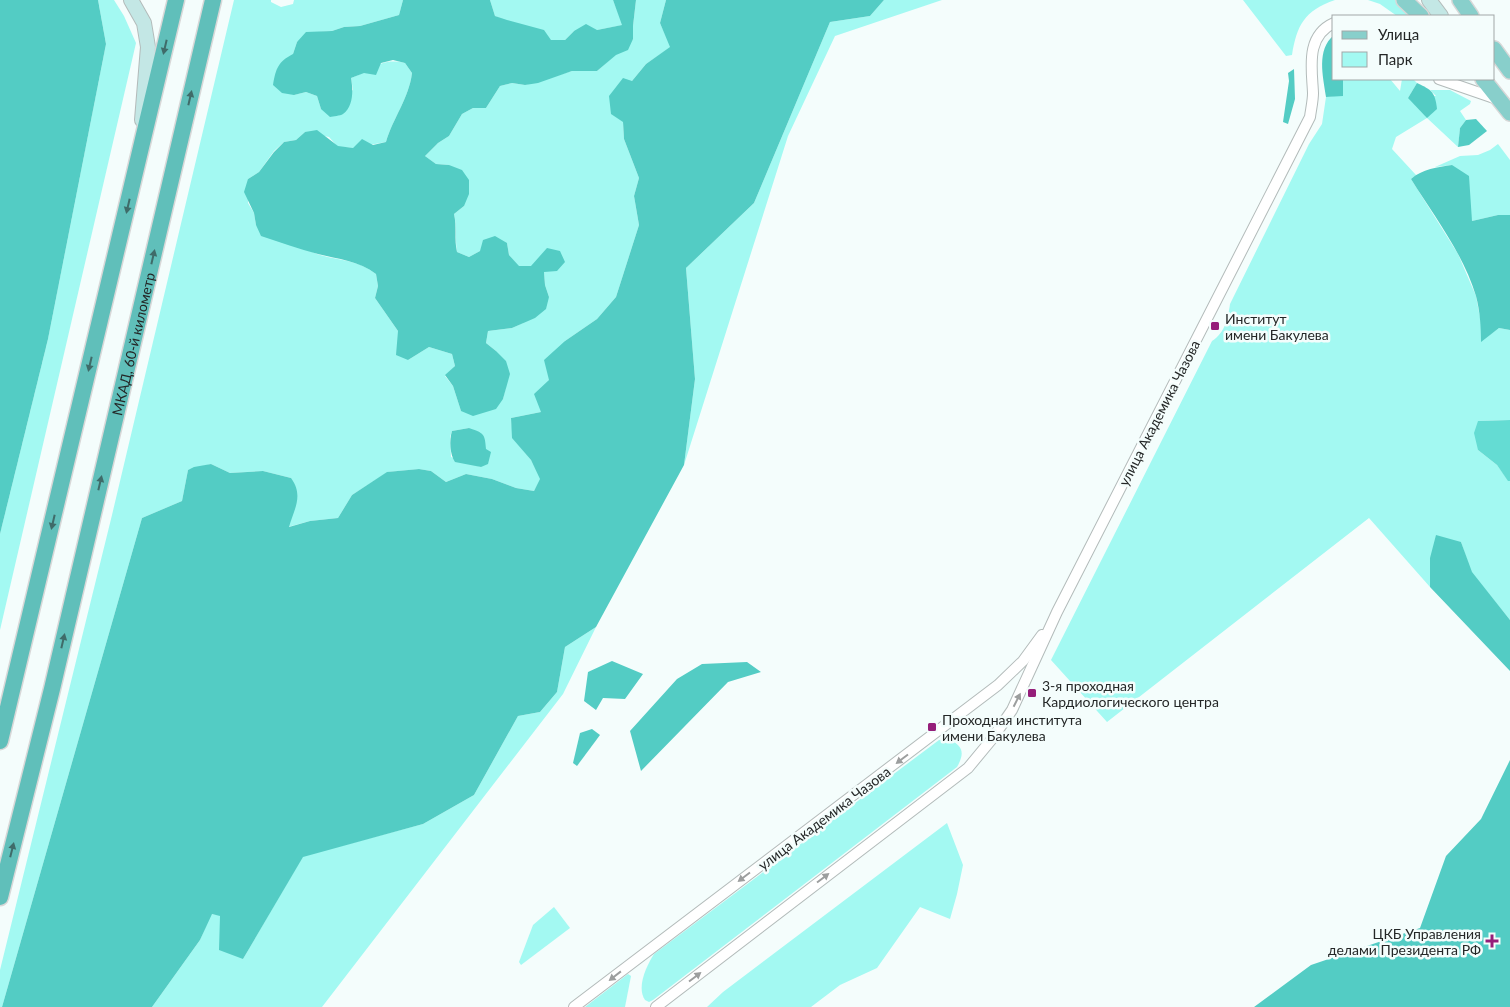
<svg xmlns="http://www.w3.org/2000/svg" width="1510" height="1007" font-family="Lato,sans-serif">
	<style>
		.green { fill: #a3f9f2; fill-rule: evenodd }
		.forest { fill: #53ccc4 }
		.water { fill: #64dcd3 }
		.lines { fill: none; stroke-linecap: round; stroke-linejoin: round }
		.minor-casing { stroke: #b3bbba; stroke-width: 12 }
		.secondary-casing { stroke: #b3bbba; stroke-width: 16 }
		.primary-casing { stroke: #d8d8d8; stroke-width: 18 }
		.trunk-casing { stroke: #d8d8d8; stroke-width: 19 }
		.minor { stroke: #fff; stroke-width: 10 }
		.secondary { stroke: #c3e7e5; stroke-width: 14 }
		.primary { stroke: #88cfcb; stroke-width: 15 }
		.trunk { stroke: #60bfba; stroke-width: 16 }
		.oneway { fill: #3f6b69 }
		.oneway2 { fill: #9c9e9e }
		.poi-dot { fill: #951e7a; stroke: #f4fdfc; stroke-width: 2 }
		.labels { text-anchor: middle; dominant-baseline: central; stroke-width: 5; stroke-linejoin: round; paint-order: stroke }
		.poi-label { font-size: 14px; fill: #242727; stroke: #f4fdfc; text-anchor: start }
		.street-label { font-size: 14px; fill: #242727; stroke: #f4fdfc }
	</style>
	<rect width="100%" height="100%" fill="#f4fdfc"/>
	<g class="green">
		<polygon points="98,0 114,0 124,16 136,43 0,630 0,534 48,339 106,44"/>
		<path d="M234,0H271V2L281,7L293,4L294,0H403L399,15L360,26L344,27L332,31L319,32L297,42L293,54L294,95L306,92L317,96L321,109L353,90L351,78C373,70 380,57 405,63L412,73C409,98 393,118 386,142L353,148L338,147L329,137L305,132L296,140L284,142L274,151L259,172L248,179V203L254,213L256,225C276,234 297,246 317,254C339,261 357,259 376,274L378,286L375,298L398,331L408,360L429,347L452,354L455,366L445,376L453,386L461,411L503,399L506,387L496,351L486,343L488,331L512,328L523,323L549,297L545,285L544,272L531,266L519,267L509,255L507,243L480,251L469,257L457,252C455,239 457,227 454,214L464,206L449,165L436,164L425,156L438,143L449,136L462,114L473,108H486L500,86L512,83L525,85L572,71H597L633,39V26L636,0H666L660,23L671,47L646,64L632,81L623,122L624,139L639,178L634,196L639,225L616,297L597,319L565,341L549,380L541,412L511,418L513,438L531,460L541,479L534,491L516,488L492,479L466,474L446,482L431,471L419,469L388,472L352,495L338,518L310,521L288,527L291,478L263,471L230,473L211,464L188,470L182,501L142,518L2,1007H0V970L112,515ZM469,428L486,449L481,467L451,457L450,437L452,431Z"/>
		<polygon points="490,0 613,0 623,25 597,30 574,31 565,40 551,40 495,16"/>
		<polygon points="884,0 942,0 835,36 788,136 684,465 695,379 686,268 754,203 830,22 870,16"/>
		<path d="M1243,0H1335C1304,11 1297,25 1292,55L1286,56Z"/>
		<polygon points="1368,0 1395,0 1411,16 1397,16 1380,4"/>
		<path d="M1343,79H1390L1400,91L1402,79H1413L1417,83L1408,98L1436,96L1430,90H1450L1471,101L1470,104L1460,111L1466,120L1460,128L1458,147L1427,118L1396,137L1392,149L1416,175L1411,179L1458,254L1476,296L1481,323V341L1499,328L1510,330V420L1478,421V450L1497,465L1508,480L1510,481V620L1471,572L1461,542L1430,558V587L1369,518L1107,722L1051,660L1212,341C1225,333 1228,318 1230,304L1309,144L1322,124L1326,97L1343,95Z"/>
		<polygon points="1498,144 1510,160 1510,215 1498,215 1472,221 1452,165 1435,167 1460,156 1478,155 1490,150"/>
		<polygon points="596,627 563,694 322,1007 152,1007 200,940 211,914 220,915 243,959 303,856 423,824 474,795 518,716 540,712 557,692 565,647"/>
		<path d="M949,739C963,746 965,753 957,767L653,1000L649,1002L645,1000C636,987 647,965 654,954L939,740Z"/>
		<polygon points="947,823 963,865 957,894 950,919 920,907 877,968 840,985 811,1007 707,1007 723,992"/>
		<polygon points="554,907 570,928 521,965 519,962 533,925"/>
		<polygon points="628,974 631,976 625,1007 585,1007"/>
	</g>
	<g class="forest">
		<polygon points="0,0 98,0 106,44 48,339 0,534"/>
		<path d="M403,0H490L495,16L507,20L544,30L551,40H565L574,31L586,24L597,30L622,25L613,0H636L633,26V39L628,50L616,55L597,71H572L538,83L525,85L512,83L500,86L486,108H473L462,114L449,136L438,143L425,156L436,164L449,165L462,170L469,180V194L464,206L454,214C457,227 454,239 457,252L469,257L480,251L483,240L495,236L507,243L509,255L519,266H531L547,248L560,251L565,262L557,271L544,272L545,285L549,297L546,309L535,318L512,328L488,331L486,343L496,351L506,361L510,374L503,399L496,409L473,416L461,411L453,386L445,375L455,366L452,354L429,347L408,360L396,355L398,331L375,298L378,286L376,274C359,261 338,259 318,254C299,249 280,242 261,236L256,225L254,213L244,192L248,179L259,172L274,152L284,142L296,140L305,132L317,130L338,146L353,148L362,139L373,145L386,142C393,118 409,98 412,73L405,63L393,60L381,63L376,75L364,73L351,78C353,89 354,106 343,114C340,116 333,116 330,117L321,109L317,96L306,92L294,95L282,93L273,85C276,68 278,62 293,54L297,42L306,32L332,31L344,27L360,26L399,15Z"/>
		<path d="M666,0H884L870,16L830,22L754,203L686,268L695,379L684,465L596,627L565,647L557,692L540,712L518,716L474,795L423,824L303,857L243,959L219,950L220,916L212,914L200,940L152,1007H2L142,518L182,501L188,470L194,467L211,464L230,473L263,471L291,478C304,496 294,509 289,527L310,521L338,518L352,495L387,472L419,469L431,471L446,482L466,474L492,479L516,488L534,491L540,479L531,460L512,438L511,418L541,412L534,394L549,380L544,360L565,341L597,319L616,297L639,225L634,196L639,178L624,139L623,122L611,114L609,96L623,78L632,81L646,64L670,47L660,23Z"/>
		<path d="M1334,35V79H1343V96L1326,97C1323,76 1316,50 1334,35Z"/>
		<polygon points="1294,69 1295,99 1288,124 1283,122 1289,81 1288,73"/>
		<path d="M1417,83C1432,90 1435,92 1437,109L1427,118L1408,98Z"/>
		<polygon points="1476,119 1487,131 1469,145 1458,147 1460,128 1466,120"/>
		<path d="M1452,165L1469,176L1472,221L1498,215H1510V330L1499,328L1481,342C1481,327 1480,311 1476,296C1463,253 1434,216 1411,179C1422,169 1438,167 1452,165Z"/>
		<path d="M469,428C484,433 485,434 486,449L491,452L488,464L481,467L455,462C450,455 449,440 452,431Z"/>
		<polygon points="1436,535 1461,542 1472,572 1510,620 1510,671 1430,587 1430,558"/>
		<polygon points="612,661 643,674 625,699 603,698 596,710 584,701 588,672"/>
		<polygon points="747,662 761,672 728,682 641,771 630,731 677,679 702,664"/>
		<polygon points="592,729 600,735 577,766 573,763 580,733"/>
		<polygon points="1510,760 1510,1007 1254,1007 1311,965 1420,928 1446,856 1481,819"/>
	</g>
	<polygon class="water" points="1510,420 1510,481 1508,481 1497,465 1478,450 1474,433 1478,421"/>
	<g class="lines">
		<g class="minor-casing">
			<g id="minor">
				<polyline points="1439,79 1497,99"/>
				<polyline points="574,1007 998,685 1023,661 1042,635"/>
				<path d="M656,1007L968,768L992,739L1012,710L1057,612L1310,117C1311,109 1313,101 1313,93C1312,69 1305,36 1334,23"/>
			</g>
		</g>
		<g class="secondary-casing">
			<g id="secondary">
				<polyline points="131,0 144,23 148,47 142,120"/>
				<polyline points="1429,0 1441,16"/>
			</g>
		</g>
		<g class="primary-casing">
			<g id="primary">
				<polyline points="1404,0 1421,16"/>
				<polyline points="1460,0 1471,16"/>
				<polyline points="1494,49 1510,71"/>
				<polyline points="1483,79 1510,113"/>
			</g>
		</g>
		<g class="trunk-casing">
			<g id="trunk">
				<polyline points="0,741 176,0"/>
				<path id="s1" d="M0,897L52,689L213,0"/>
			</g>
		</g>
		<use href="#minor" class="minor"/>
		<use href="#secondary" class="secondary"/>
		<use href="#primary" class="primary"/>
		<use href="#trunk" class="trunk"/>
	</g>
	<defs><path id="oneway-solid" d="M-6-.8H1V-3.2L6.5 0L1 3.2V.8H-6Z" transform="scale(1.25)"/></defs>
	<g class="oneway">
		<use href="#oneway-solid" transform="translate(165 47) rotate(103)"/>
		<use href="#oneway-solid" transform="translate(190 98) rotate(-77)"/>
		<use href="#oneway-solid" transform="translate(128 206) rotate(103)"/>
		<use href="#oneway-solid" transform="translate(153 257) rotate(-77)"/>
		<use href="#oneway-solid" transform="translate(90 364) rotate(103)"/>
		<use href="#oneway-solid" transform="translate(100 483) rotate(-77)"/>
		<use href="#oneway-solid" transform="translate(53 522) rotate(103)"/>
		<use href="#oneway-solid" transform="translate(63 641) rotate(-77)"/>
		<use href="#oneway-solid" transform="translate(12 850) rotate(-76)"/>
	</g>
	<g class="oneway2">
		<use href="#oneway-solid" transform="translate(1017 700) rotate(-63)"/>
		<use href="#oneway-solid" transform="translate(902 759) rotate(143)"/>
		<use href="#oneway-solid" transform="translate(744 877) rotate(143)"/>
		<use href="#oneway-solid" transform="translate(823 878) rotate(-37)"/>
		<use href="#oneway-solid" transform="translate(615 976) rotate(142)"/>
		<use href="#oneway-solid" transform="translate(695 977) rotate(-37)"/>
	</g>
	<g class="poi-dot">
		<rect x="1210" y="321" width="10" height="10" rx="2.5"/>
		<rect x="1027" y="688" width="10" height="10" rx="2.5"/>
		<rect x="927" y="722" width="10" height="10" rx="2.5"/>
		<path d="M1489.5 933.5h5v5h5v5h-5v5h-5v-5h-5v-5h5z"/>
	</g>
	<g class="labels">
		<g class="poi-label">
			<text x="1225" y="318">Институт<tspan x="1225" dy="16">имени Бакулева</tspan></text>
			<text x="1042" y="685">3-я проходная<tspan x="1042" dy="16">Кардиологического центра</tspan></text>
			<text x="942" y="719">Проходная института<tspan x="942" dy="16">имени Бакулева</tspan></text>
			<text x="1481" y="933" text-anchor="end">ЦКБ Управления<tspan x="1481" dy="16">делами Президента РФ</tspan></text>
		</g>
		<g class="street-label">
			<text stroke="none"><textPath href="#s1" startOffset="569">МКАД, 60-й километр</textPath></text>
			<text transform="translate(1159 413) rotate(-63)">улица Академика Чазова</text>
			<text transform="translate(824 818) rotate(-37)">улица Академика Чазова</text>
		</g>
	</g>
	<rect x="1332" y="15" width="162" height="65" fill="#f4fdfc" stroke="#a1a7a7"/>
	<rect x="1342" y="31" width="25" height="8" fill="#88cfcb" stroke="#a1a7a7"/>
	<text x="1378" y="40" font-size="15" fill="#242727">Улица</text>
	<rect x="1342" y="52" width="25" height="15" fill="#a3f9f2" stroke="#a1a7a7"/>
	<text x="1378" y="65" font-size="15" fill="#242727">Парк</text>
</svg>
